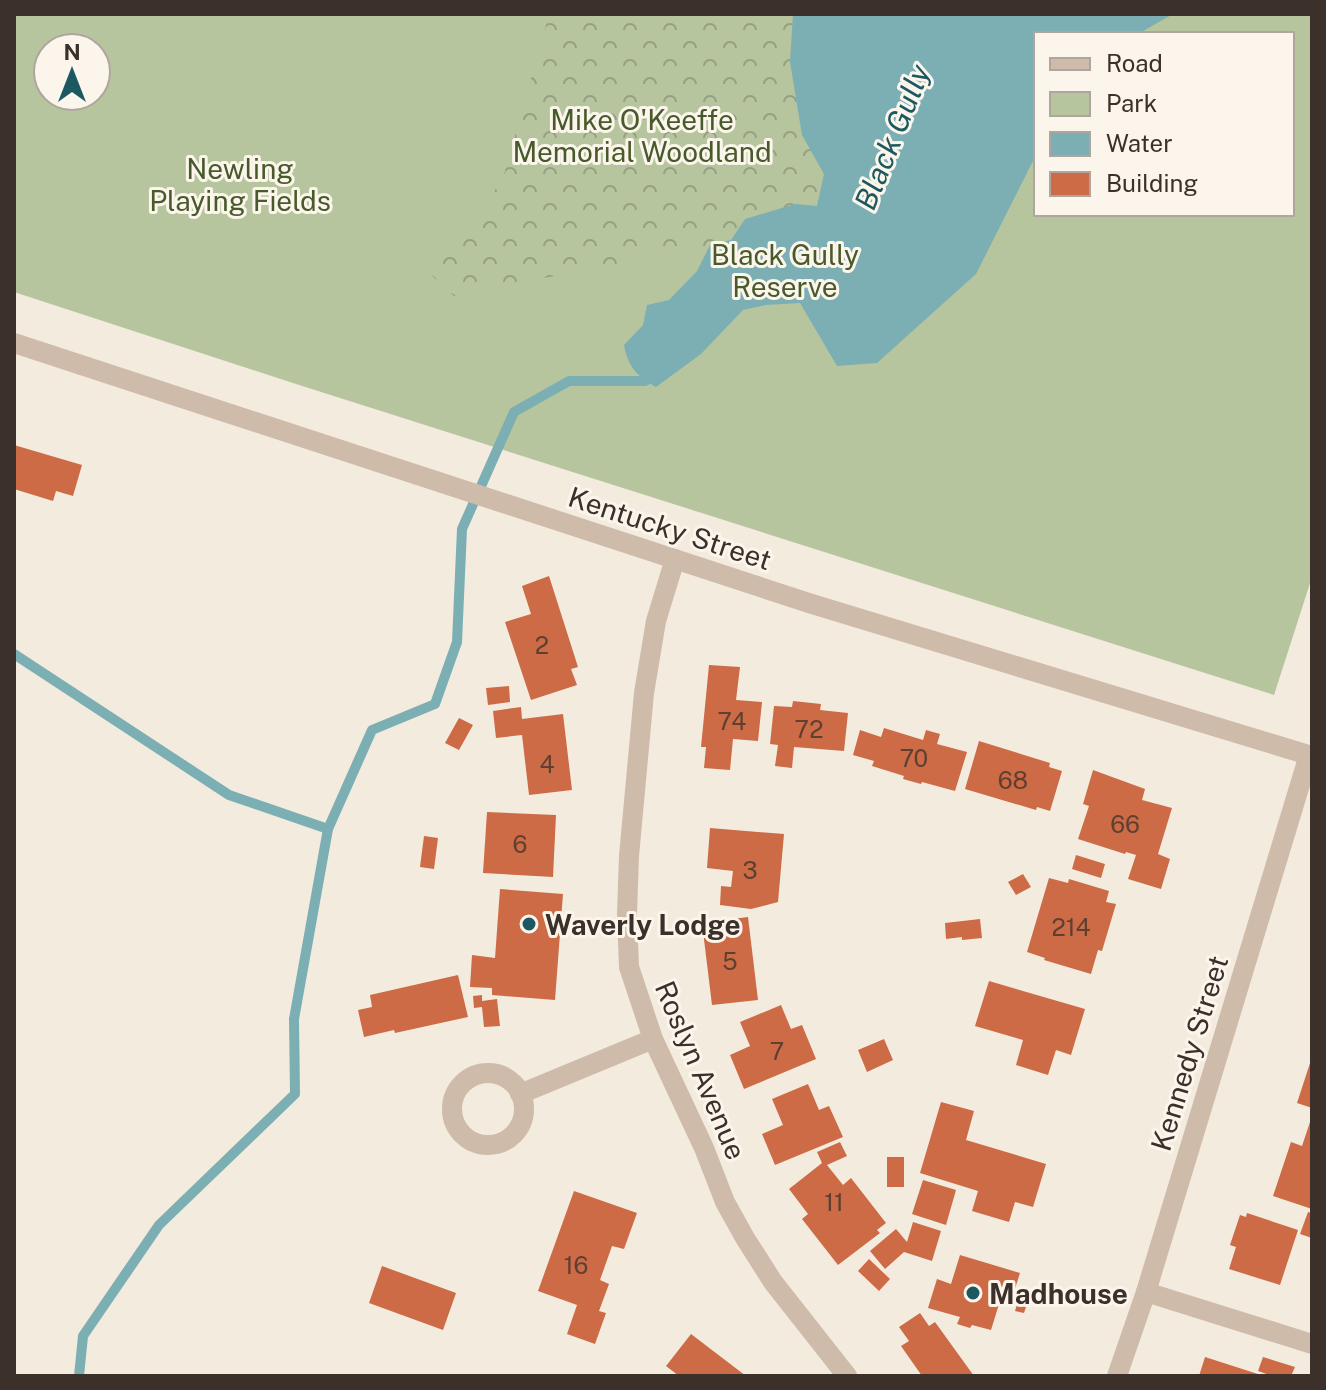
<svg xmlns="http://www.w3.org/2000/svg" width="1326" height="1390" font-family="'Public Sans',sans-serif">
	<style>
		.green { fill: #b6c59e; fill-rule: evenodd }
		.forest { fill: url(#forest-crowns) }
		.water { fill: #7cafb3 }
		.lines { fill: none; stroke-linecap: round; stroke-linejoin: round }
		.stream { stroke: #7cafb3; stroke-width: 10 }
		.building { fill: #cc6b45 }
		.minor { stroke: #cebbaa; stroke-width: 20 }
		.tertiary { stroke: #cebbaa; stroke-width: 20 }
		.poi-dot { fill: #1c585f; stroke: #fbf5ec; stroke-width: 3 }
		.labels { text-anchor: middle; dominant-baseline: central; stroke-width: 6; stroke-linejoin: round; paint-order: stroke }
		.number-label { font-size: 24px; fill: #5f3f31 }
		.park-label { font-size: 28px; fill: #485a2c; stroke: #fbf5ec }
		.street-label { font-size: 28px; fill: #3b302a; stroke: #fbf5ec }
		.poi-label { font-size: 28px; font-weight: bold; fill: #3b302a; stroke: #fbf5ec; text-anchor: start }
		.water-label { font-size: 30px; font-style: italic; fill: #1c585f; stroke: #fbf5ec }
	</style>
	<defs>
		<pattern id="forest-crowns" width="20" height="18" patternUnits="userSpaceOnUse" patternTransform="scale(2)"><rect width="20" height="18" fill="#b6c59e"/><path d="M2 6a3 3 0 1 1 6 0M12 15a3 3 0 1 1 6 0" fill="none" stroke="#95a081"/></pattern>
	</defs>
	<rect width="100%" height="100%" fill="#f4ebdf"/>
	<path class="green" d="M14,14H1312V577L1274,695L296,384L14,292ZM1036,34H1292V214H1036ZM48,48H96V96H48Z"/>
	<polygon class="forest" points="549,14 793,14 790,62 802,135 824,174 817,207 795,204 731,240 710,245 454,296 425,269 502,182"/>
	<path class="water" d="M793,14H1173L1138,34H1036V155L976,274L877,363L837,366L800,303L766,305L743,310L701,354L656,387C637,376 628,367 624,345L643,325L647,305L669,300L697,271L710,245L731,240L745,219L795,204L817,206L824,174L802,135L790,62Z"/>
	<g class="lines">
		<g class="stream">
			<polyline points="14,654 229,795 328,829"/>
			<polyline points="79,1376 83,1336 159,1225 295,1094 294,1019 328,829 372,730 435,704 457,642 462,529 514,412 569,381 645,381 655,375"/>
		</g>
	</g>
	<g class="building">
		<polygon points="14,445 82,465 73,496 56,491 53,501 14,489"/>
		<polygon points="549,576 578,667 571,669 577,685 531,700 505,622 531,614 522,586"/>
		<polygon points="709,665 740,667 736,700 762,702 758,741 733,739 730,770 704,768 706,747 701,747"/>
		<polygon points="509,686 510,702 488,705 486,688"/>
		<polygon points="793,701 821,704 820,710 848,713 844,751 794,747 792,768 775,766 778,745 770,744 774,706 792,707"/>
		<polygon points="521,707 522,719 563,714 572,790 529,795 522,735 496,738 493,711"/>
		<polygon points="459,718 473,725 459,750 445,743"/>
		<polygon points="884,728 923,740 926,730 940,734 937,744 967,752 955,791 922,782 921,784 903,779 904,776 872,766 874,761 853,755 860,730 881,737"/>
		<polygon points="979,741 1050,763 1049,767 1062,771 1050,811 1037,807 1036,810 965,789"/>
		<polygon points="1093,770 1145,789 1142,800 1172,808 1158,854 1170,859 1161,889 1128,879 1136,855 1126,852 1125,854 1078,839 1089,806 1083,804"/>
		<polygon points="487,812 556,815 553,877 483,873"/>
		<polygon points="710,828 784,834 778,902 751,909 720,905 721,886 731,887 733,871 707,868"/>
		<polygon points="424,836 438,838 434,869 420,867"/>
		<polygon points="1076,855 1105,864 1101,878 1072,869"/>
		<polygon points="1023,874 1031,887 1016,895 1008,882"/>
		<polygon points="1049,878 1068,883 1069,879 1109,891 1106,902 1116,904 1102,951 1098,950 1091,974 1044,960 1045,958 1027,952"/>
		<polygon points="500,889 563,894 555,1000 492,995 492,988 470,987 472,955 495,958"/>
		<polygon points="748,917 758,1000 712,1005 702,923"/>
		<polygon points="980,919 982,938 962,940 962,937 946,939 945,923"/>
		<polygon points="458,975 468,1017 395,1033 394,1030 364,1037 358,1010 372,1007 370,995"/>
		<polygon points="989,981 1085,1009 1071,1055 1056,1050 1048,1075 1016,1065 1023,1040 975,1026"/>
		<polygon points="482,995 482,1001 497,999 500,1026 484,1027 482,1007 474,1008 473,996"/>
		<polygon points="781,1005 791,1029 802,1025 816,1059 744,1089 730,1055 750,1046 740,1022"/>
		<polygon points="884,1039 893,1060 867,1072 858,1050"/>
		<polygon points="1311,1060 1312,1060 1312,1108 1297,1103"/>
		<polygon points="808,1084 819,1110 829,1106 843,1137 775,1165 762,1134 783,1125 772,1099"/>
		<polygon points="941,1102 974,1111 966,1140 1046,1164 1033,1207 1015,1202 1009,1222 972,1211 978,1191 920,1173"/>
		<polygon points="1311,1119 1312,1119 1312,1209 1273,1196 1291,1142 1302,1146"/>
		<polygon points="840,1142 847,1156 827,1165 843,1185 851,1178 886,1223 877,1230 880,1233 838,1265 802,1219 808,1214 789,1189 822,1163 817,1152"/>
		<rect x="887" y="1157" width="17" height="30"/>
		<polygon points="923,1180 956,1190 946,1225 912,1214"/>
		<polygon points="574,1191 637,1213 624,1249 612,1246 600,1280 609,1284 599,1311 606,1313 595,1344 567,1334 577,1305 538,1291"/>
		<polygon points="1308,1212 1312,1213 1312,1238 1300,1234"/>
		<polygon points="1247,1213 1298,1230 1280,1285 1229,1269 1236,1247 1230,1245 1240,1215 1246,1217"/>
		<polygon points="913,1222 941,1231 932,1261 904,1252 885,1269 870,1251 896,1229 907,1242"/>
		<polygon points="960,1255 1020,1273 1010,1304 1000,1301 991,1330 972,1325 970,1328 957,1324 960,1317 928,1308 937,1279 951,1284"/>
		<polygon points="869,1259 890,1279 879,1291 858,1271"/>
		<polygon points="382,1266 456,1293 443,1330 369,1303"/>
		<polygon points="1018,1301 1027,1304 1024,1313 1015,1311"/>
		<polygon points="920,1313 929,1326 935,1322 974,1376 922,1376 901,1346 909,1341 899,1327"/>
		<polygon points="691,1334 746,1376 679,1376 666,1366"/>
		<polygon points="1205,1357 1261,1375 1260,1376 1199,1376"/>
		<polygon points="1263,1357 1295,1367 1291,1376 1272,1376 1258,1371"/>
	</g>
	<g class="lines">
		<g class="minor">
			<polyline points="675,559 656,621 644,693 629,856 627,914 629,967 653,1039 704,1148 725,1202 745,1238 773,1282 847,1376"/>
			<circle cx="488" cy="1109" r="36"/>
			<polyline points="520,1094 653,1039"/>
			<polyline points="1146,1292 1312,1344"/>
		</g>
		<g class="tertiary">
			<polyline points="14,343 812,604 1312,756"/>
			<polyline points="1117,1376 1146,1292 1309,755"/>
		</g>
	</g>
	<g class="poi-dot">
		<circle cx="529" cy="924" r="8"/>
		<circle cx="973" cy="1293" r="8"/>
	</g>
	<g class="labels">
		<g class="number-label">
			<text x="542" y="645">2</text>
			<text x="732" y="721">74</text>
			<text x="809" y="729">72</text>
			<text x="914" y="758">70</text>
			<text x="547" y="764">4</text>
			<text x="1013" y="780">68</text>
			<text x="1125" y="824">66</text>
			<text x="520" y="844">6</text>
			<text x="750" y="870">3</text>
			<text x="1071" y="927">214</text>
			<text x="730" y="961">5</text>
			<text x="777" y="1051">7</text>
			<text x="834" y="1202">11</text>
			<text x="576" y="1265">16</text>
		</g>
		<g class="park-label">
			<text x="642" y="119">Mike O'Keeffe<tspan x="642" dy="32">Memorial Woodland</tspan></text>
			<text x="240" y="168">Newling<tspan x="240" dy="32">Playing Fields</tspan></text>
			<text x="785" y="254">Black Gully<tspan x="785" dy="32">Reserve</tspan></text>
		</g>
		<g class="street-label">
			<text transform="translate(670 528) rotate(18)">Kentucky Street</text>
			<text transform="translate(1189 1053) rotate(-73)">Kennedy Street</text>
			<text transform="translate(701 1070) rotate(67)">Roslyn Avenue</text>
		</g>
		<g class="poi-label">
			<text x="545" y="924">Waverly Lodge</text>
			<text x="989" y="1293">Madhouse</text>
		</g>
		<g class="water-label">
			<text transform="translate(892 137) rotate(-68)">Black Gully</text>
		</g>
	</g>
	<rect width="1326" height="1390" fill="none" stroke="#3b302a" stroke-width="32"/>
	<rect x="1034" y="32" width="260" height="184" fill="#fbf5ec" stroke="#aea69e" stroke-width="2"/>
	<rect x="1050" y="58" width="40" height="12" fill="#cebbaa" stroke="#aea69e" stroke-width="2"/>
	<text x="1106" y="72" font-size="24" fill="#3b302a">Road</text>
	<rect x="1050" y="92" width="40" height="24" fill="#b6c59e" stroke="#aea69e" stroke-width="2"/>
	<text x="1106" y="112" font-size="24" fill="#3b302a">Park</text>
	<rect x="1050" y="132" width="40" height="24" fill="#7cafb3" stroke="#aea69e" stroke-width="2"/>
	<text x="1106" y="152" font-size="24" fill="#3b302a">Water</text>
	<rect x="1050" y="172" width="40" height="24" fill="#cc6b45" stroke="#aea69e" stroke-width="2"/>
	<text x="1106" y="192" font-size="24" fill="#3b302a">Building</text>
	<g transform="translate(72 72)"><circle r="38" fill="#fbf5ec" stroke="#aea69e" stroke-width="2"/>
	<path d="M0-6L14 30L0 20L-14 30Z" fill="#1c585f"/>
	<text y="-12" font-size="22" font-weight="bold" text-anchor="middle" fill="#3b302a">N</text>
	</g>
</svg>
